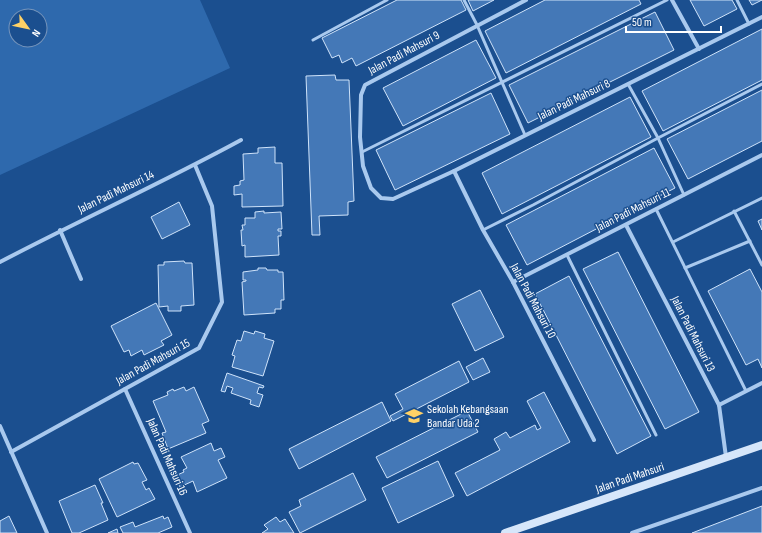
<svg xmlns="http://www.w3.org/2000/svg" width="762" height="533" font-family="'Sofia Sans Condensed',sans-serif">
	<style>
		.green { fill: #2e69ad; fill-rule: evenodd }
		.building { fill: #4478b7; stroke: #cfe3fa }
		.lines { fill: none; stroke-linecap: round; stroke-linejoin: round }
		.lane { stroke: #a9c9ee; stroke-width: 3 }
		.street { stroke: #a9c9ee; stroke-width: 4 }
		.secondary { stroke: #d6e6fa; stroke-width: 8 }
		.labels { text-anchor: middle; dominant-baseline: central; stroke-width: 3; stroke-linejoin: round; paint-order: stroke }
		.street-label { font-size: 12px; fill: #fff; stroke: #1b4f8f }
		.poi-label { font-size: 12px; fill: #fff; stroke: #1b4f8f; text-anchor: start }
	</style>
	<rect width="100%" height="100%" fill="#1b4f8f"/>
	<path class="green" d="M0,0H200L230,68L0,175ZM16,16H40V40H16Z"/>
	<g class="building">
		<polygon points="397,0 461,0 466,10 356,66 352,58 342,63 339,55 332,58 322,38"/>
		<polygon points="468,0 494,0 473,11"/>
		<polygon points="545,0 639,0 641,4 506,73 485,31"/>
		<polygon points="690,0 732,0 737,9 704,26"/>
		<polygon points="749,0 762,0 752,5"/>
		<polygon points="655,12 674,50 528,123 509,85"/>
		<polygon points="762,29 762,80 663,131 642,91"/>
		<polygon points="476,40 496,78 403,126 383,88"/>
		<polygon points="335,75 336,80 349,80 354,201 348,202 348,215 319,216 320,235 312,235 306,76"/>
		<polygon points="762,90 762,141 688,179 667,139"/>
		<polygon points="491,93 510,134 395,190 376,150"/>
		<polygon points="630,97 651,137 502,214 482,173"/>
		<polygon points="275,147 275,163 282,163 283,206 242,207 242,194 234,195 234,186 240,185 240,181 244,180 243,154 258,153 258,148"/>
		<polygon points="654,148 675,188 527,265 506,225"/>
		<polygon points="179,202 190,225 162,239 151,217"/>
		<polygon points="264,211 264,213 281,212 282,229 278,229 278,231 281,231 281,236 278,236 279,255 245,257 245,245 242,246 241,230 243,230 242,225 245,225 245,218 255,218 255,212"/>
		<polygon points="762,219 762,230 758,221"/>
		<polygon points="618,252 699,412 665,429 583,269"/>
		<polygon points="184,261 185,263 192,263 194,305 181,306 181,311 168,311 168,306 159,307 158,265 164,265 164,262"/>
		<polygon points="258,268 266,268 267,270 278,270 278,272 283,272 284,300 281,300 281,309 275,309 275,313 244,315 242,282 246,281 246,280 243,280 243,272 258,270"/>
		<polygon points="750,269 762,292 762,368 758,359 746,365 708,291"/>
		<polygon points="569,276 651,436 617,454 535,294"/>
		<polygon points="480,290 504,337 475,351 452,304"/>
		<polygon points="156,303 172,335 161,341 164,345 144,355 142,350 131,356 129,350 124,352 111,326"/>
		<polygon points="244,331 254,334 255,331 265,334 264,338 274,341 263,376 232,367 235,356 232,355 237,340 241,341"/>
		<polygon points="483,358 490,372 473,380 466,367"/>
		<polygon points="459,361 469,382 393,421 390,416 403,409 395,394"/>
		<polygon points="227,373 264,386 263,388 259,387 257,393 263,395 259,407 250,404 251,400 231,393 233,388 227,386 225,392 221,391"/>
		<polygon points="184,387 186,391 194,387 209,421 202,424 206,433 168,449 162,433 166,432 153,401 168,395 167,392 173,389 174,391"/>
		<polygon points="544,392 570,442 467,496 455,473 500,450 494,439 506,432 510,438 535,425 537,430 541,428 527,401"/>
		<polygon points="382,402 391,421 299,469 289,449"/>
		<polygon points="467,411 478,432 387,478 376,457"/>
		<polygon points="211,443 214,451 221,448 225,457 218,460 227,478 197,492 193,481 180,487 175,476 184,472 183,470 187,468 181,457"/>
		<polygon points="438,461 454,496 398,523 382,488"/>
		<polygon points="133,462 134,464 138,463 147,480 142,482 146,490 149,488 155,499 117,517 99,479"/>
		<polygon points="353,473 366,500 300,533 289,512 301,506 299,500"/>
		<polygon points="95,485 103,503 101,503 108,520 79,533 72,533 59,501"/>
		<polygon points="762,506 762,533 692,533"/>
		<polygon points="9,516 17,533 0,533 0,521"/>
		<polygon points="163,516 164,519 168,517 172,527 158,533 123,533 120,527 133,522 135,527"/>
		<polygon points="276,517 280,522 285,519 294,533 262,533 268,529 264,525"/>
		<polygon points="117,529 118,533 108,533"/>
	</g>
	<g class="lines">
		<g class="lane">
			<polyline points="464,0 477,25 525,135"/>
			<polyline points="737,0 749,24"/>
			<polyline points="313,40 387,0"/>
			<polyline points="628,84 658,138 684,195"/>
			<polyline points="362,152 667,0"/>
			<polyline points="656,209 746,391"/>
			<polyline points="734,211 762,265"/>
			<polyline points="483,230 533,205 658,138 762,84"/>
			<polyline points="673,242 762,198"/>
			<polyline points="567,255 656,435"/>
			<polyline points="685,268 750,241"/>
		</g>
		<g class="street">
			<polyline points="526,0 365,85 361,95 360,137 363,166 371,188 381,198 393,199 454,171 762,17"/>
			<polyline points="672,0 699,49"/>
			<polyline points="454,171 483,230 513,282 594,440"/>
			<polyline points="626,225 719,405 726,457"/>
			<polyline points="60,230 81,279"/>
			<path d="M0,262C80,220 162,183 241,140"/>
			<polyline points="513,282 762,155"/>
			<polyline points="125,389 190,533"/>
			<polyline points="719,405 762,383"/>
			<polyline points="0,426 47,533"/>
			<polyline points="11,452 199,348 222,302 212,206 195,165"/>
			<polyline points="632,533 762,488"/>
		</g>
		<polyline class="secondary" points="505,533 762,445"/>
	</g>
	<defs>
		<g id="school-bare" transform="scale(1.38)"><path d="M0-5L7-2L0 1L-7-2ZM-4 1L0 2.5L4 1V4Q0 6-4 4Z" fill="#ffd166" stroke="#1b4f8f" stroke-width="2.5" paint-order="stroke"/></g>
	</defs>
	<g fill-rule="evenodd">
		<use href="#school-bare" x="414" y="416"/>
	</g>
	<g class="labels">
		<g class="street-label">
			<text transform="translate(404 53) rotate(-28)">Jalan Padi Mahsuri 9</text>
			<text transform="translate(574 100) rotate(-26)">Jalan Padi Mahsuri 8</text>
			<text transform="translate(116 192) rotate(-26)">Jalan Padi Mahsuri 14</text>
			<text transform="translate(633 210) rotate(-27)">Jalan Padi Mahsuri 11</text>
			<text transform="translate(533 301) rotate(62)">Jalan Padi Mahsuri 10</text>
			<text transform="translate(693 334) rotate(63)">Jalan Padi Mahsuri 13</text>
			<text transform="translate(153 362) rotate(-29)">Jalan Padi Mahsuri 15</text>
			<text transform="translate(167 457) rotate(66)">Jalan Padi Mahsuri 16</text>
			<text transform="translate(630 478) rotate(-19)">Jalan Padi Mahsuri</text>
		</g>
		<g class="poi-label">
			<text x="427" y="409">Sekolah Kebangsaan<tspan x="427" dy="14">Bandar Uda 2</tspan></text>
		</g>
	</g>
	<g transform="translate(28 28) rotate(123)"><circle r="19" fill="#1b4f8f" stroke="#7695bc"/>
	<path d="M0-3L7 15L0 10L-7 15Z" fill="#ffd166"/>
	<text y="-6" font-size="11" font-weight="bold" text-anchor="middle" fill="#ffffff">N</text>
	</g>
	<path d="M626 26v6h95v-6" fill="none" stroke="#ffffff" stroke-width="2"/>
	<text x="632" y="26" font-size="12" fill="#ffffff" stroke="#1b4f8f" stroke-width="3" paint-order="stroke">50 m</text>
</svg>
